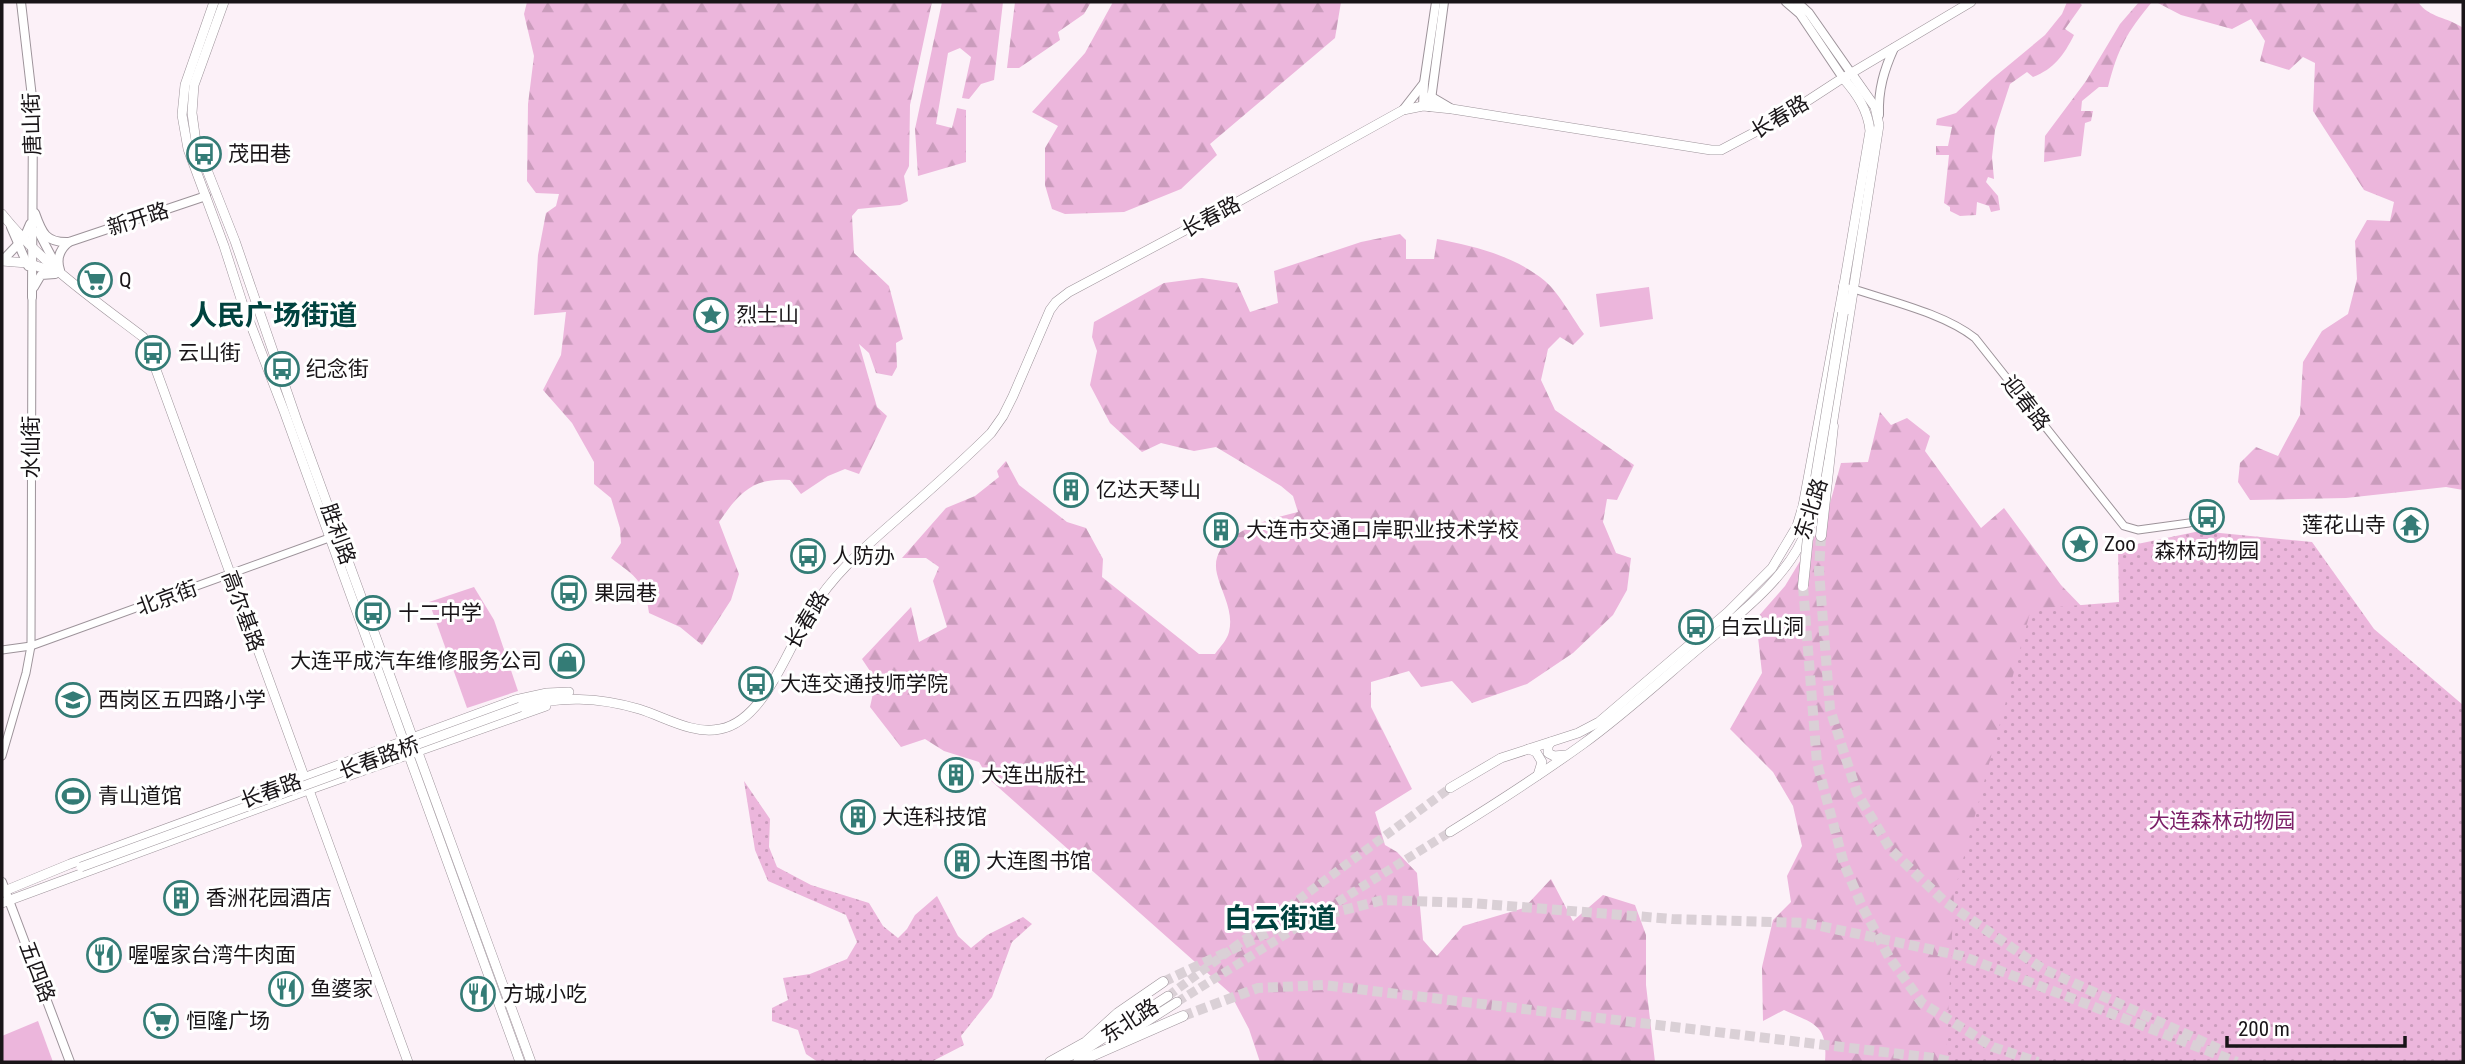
<svg xmlns="http://www.w3.org/2000/svg" width="2465" height="1064" font-family="'Roboto Condensed','Noto Sans SC',sans-serif">
	<style>
		.forest { fill: url(#forest-firs) }
		.park { fill: url(#park-dots) }
		.garden { fill: #ecb6dc }
		.lines { fill: none; stroke-linecap: round; stroke-linejoin: round }
		.primary-tunnel { stroke: #dad0d6; stroke-width: 9; stroke-dasharray: 9 4.5; stroke-linecap: butt }
		.trunk-tunnel { stroke: #dad0d6; stroke-width: 10; stroke-dasharray: 10 5; stroke-linecap: butt }
		.tertiary-casing { stroke: #9d939a; stroke-width: 9 }
		.secondary-casing { stroke: #9d939a; stroke-width: 10 }
		.primary-casing { stroke: #9d939a; stroke-width: 10 }
		.trunk-casing { stroke: #9d939a; stroke-width: 11 }
		.tertiary { stroke: #fff; stroke-width: 7 }
		.secondary { stroke: #fff; stroke-width: 8 }
		.primary { stroke: #fff; stroke-width: 9 }
		.trunk { stroke: #fff; stroke-width: 10 }
		.primary-bridge-casing { stroke: #9d939a; stroke-width: 10; stroke-linecap: butt }
		.trunk-bridge-casing { stroke: #9d939a; stroke-width: 11; stroke-linecap: butt }
		.primary-bridge { stroke: #fff; stroke-width: 9 }
		.trunk-bridge { stroke: #fff; stroke-width: 10 }
		.labels { text-anchor: middle; dominant-baseline: central; stroke-width: 6; stroke-linejoin: round; paint-order: stroke }
		.street-label { font-size: 21px; fill: #191518; stroke: #fff }
		.poi-label { font-size: 21px; fill: #191518; stroke: #fff; text-anchor: start }
		.park-label { font-size: 21px; fill: #7d2169; stroke: #fff }
		.district-label { font-size: 28px; font-weight: bold; fill: #00433f; stroke: #fff }
	</style>
	<defs>
		<pattern id="forest-firs" width="22" height="20" patternUnits="userSpaceOnUse" patternTransform="scale(1.75)"><rect width="22" height="20" fill="#ecb6dc"/><path d="M5 1l3.5 6h-7zM16 11l3.5 6h-7z" fill="#ca9cbc"/></pattern>
		<pattern id="park-dots" width="8" height="8" patternUnits="userSpaceOnUse" patternTransform="scale(1.75)"><rect width="8" height="8" fill="#ecb6dc"/><path d="M2 2h.1M6 6h.1" fill="none" stroke="#ca9cbc" stroke-width="1.8" stroke-linecap="round"/></pattern>
	</defs>
	<rect width="100%" height="100%" fill="#fcf1f8"/>
	<g class="forest">
		<path d="M527,2H932L910,105L909,166L904,176L908,201L900,205L858,209L852,216L854,253L889,286L903,339L896,343L897,367L892,376L876,373L869,353L859,344L877,407L887,416L859,474L845,469L828,476L801,494L790,480C753,477 739,493 719,522L739,574L731,600L702,645L680,627L649,613C645,581 636,577 611,558L621,543L620,528L611,498L594,484V462L572,423L543,390L561,355L566,312L534,315L538,255L546,213L556,206L559,194L536,193L527,181L528,104L534,56L524,14Z"/>
		<polygon points="942,2 1003,2 994,80 981,84 969,99 962,98 971,57 960,48 948,53 936,124 952,128 957,108 966,110 966,162 918,176 915,129"/>
		<polygon points="1015,2 1091,2 1084,14 1058,32 1060,40 1019,68 1007,68"/>
		<polygon points="1113,2 1341,2 1335,38 1210,144 1217,155 1181,189 1124,212 1065,214 1052,209 1045,185 1045,148 1058,126 1032,112 1085,53"/>
		<path d="M2067,2H2079L2082,5L2065,29L2074,35C2064,55 2054,69 2033,77L2027,72L2010,84L1995,130L1992,157L1994,179L1988,177L1986,182L1998,196L2000,210L1991,212L1989,206L1977,202L1976,215L1960,216L1950,211V207L1944,203L1949,155H1936V146H1948L1952,127L1936,125L1937,119L1956,113L1992,79L2045,35L2062,14Z"/>
		<path d="M2139,2H2152C2127,32 2118,48 2108,87H2099L2082,101L2081,111H2093L2091,121L2085,123L2081,156L2044,162L2045,136L2086,81L2120,24Z"/>
		<path d="M2156,2H2418C2429,18 2448,17 2463,28V490L2446,487L2346,498L2250,500L2238,482L2240,463L2256,447L2278,456L2300,415L2303,362L2322,331L2348,314L2357,279L2355,241L2367,220L2390,221L2394,202L2364,190L2313,111L2315,63L2303,57L2289,70L2260,61L2265,41L2251,19L2232,29L2181,15Z"/>
		<path d="M1400,234L1406,240V259H1434L1437,239C1474,246 1515,256 1545,281C1559,293 1573,319 1584,334L1573,345L1560,337L1548,349L1541,380L1555,410L1634,465L1617,500L1607,499L1603,522L1616,553L1631,558L1627,590L1613,615L1573,653L1527,684L1472,703L1452,681L1421,687L1409,671L1371,682V707L1412,789L1375,812L1385,845L1397,852L1417,873L1423,940L1437,956L1463,926L1524,908L1551,879L1573,921L1603,895L1635,905L1646,935V985L1655,1062H1260L1249,1029L1230,993L989,779L979,762L944,751L925,739L901,747L870,707L876,680L862,659L911,607L919,642L947,627L933,581L939,567L926,558H902L946,508L975,496L999,477L997,471L1006,461L1019,485L1067,522L1086,528L1103,559L1102,577L1199,654H1215C1220,647 1227,640 1229,632C1234,611 1222,594 1217,574C1207,534 1270,519 1298,512L1293,496L1281,486L1216,447L1194,451L1161,443L1142,452L1110,423L1090,385L1097,351L1092,337L1094,322L1164,283L1202,278L1237,283L1250,312L1278,303L1274,271L1361,242Z"/>
		<path d="M1880,412L1891,425L1907,418L1930,436L1925,451L1981,528L2004,508L2061,585L2087,612L2106,1062H1825C1828,1024 1814,1024 1784,1010L1763,1021L1762,967L1773,920L1791,902L1787,876L1802,846L1793,806L1773,772L1730,729L1762,673L1756,619L1785,586L1826,518L1841,463L1868,462Z"/>
	</g>
	<g class="park">
		<polygon points="2200,531 2312,542 2374,629 2463,705 2463,1062 1946,1062 1954,893 2031,609 2119,602 2118,548"/>
		<polygon points="744,781 770,819 769,847 777,867 811,885 869,903 883,926 898,938 907,929 915,915 937,896 958,936 971,948 987,935 1023,917 1032,924 1012,942 992,997 961,1036 964,1045 931,1062 818,1062 806,1054 798,1030 772,1021 772,1008 788,1000 783,978 810,974 847,959 857,942 846,915 768,881 755,850"/>
	</g>
	<g class="garden">
		<polygon points="1649,287 1653,319 1600,327 1596,294"/>
		<polygon points="474,587 494,620 518,691 467,708 429,602"/>
		<polygon points="38,1021 53,1062 2,1062 2,1036"/>
	</g>
	<g class="lines">
		<g class="primary-tunnel">
			<polyline points="1168,996 1450,788"/>
			<polyline points="1177,1002 1450,832"/>
		</g>
		<g class="trunk-tunnel">
			<polyline points="1821,536 1819,571 1830,709 1857,793 1891,850 1944,901 2043,969 2219,1049"/>
			<polyline points="1803,586 1817,763 1844,864 1862,906 1889,957 1922,1003 1993,1047 2038,1062"/>
			<polyline points="1163,982 1282,926 1383,900 1471,903 1672,919 1806,923 1962,956 2237,1062"/>
			<polyline points="1183,1016 1258,988 1323,985 1934,1058 1952,1062"/>
		</g>
		<g class="tertiary-casing">
			<g id="tertiary">
				<path d="M1851,288C1889,301 1943,313 1975,338L2124,526L2138,530L2189,523"/>
				<polyline points="2,650 31,646 329,538"/>
				<polyline points="2,756 26,673 31,646 32,297"/>
			</g>
		</g>
		<g class="secondary-casing">
			<g id="secondary">
				<polyline points="21,2 33,106 32,297"/>
				<polyline points="1786,2 1800,14 1843,78"/>
				<polyline points="1797,2 1809,13 1851,73"/>
				<polyline points="1430,96 1452,109"/>
				<polyline points="1423,106 1424,83 1436,2"/>
				<polyline points="1430,107 1444,2"/>
				<polyline points="1403,110 1424,83"/>
				<path d="M1879,115C1878,90 1884,70 1894,48"/>
				<path d="M35,213C42,233 46,243 69,242L206,196"/>
				<polyline points="11,227 28,266"/>
				<polyline points="38,231 58,269"/>
				<polyline points="2,261 24,238 30,224"/>
				<path d="M60,270C56,258 60,249 69,242"/>
				<polyline points="34,287 41,275 55,274"/>
				<polyline points="2,882 70,1062"/>
			</g>
		</g>
		<g class="primary-casing">
			<g id="primary">
				<polyline points="214,2 185,85 182,115 188,149 224,246 242,302 284,411 520,1062"/>
				<polyline points="224,2 194,85 192,113 196,142 235,241 297,421 531,1062"/>
				<path d="M2,214C41,263 93,299 143,337L147,345L408,1062"/>
				<polyline points="2,261 27,263 52,271"/>
				<polyline points="1831,433 1879,125 1875,107 1851,73"/>
				<polyline points="1815,504 1825,464"/>
				<path d="M520,707C561,696 598,697 639,709C665,717 693,735 720,729C765,721 788,647 811,611C833,574 865,547 897,519C929,491 961,463 991,433L1003,416L1013,396L1050,310L1056,302L1069,292L1223,210L1403,110L1423,106L1452,109L1711,150H1721L1778,120L1838,81L1971,2"/>
				<polyline points="1551,742 1548,746 1548,753 1554,756 1565,755"/>
				<polyline points="1529,749 1536,752 1542,762 1538,775"/>
				<path d="M1450,788L1501,758L1578,733L1599,722L1728,612L1772,568L1797,526L1803,506L1845,279L1870,131C1868,110 1857,94 1843,78"/>
				<path d="M1450,832C1495,804 1540,775 1583,744C1623,715 1660,681 1698,649C1736,617 1791,576 1807,528"/>
				<polyline points="2,892 70,864 515,700 547,693 569,692"/>
				<polyline points="2,903 308,790 546,706"/>
				<polyline points="1116,1041 1177,1002"/>
				<polyline points="1062,1059 1085,1050 1168,996"/>
			</g>
		</g>
		<g class="trunk-casing">
			<g id="trunk">
				<polyline points="1843,313 1844,286"/>
				<polyline points="1821,536 1833,426"/>
				<polyline points="1050,1062 1086,1042 1118,1013 1163,982"/>
				<polyline points="1078,1062 1183,1016"/>
			</g>
		</g>
		<use href="#tertiary" class="tertiary"/>
		<use href="#secondary" class="secondary"/>
		<use href="#primary" class="primary"/>
		<use href="#trunk" class="trunk"/>
		<g class="primary-bridge-casing">
			<polyline id="primary-bridge" points="81,867 520,707"/>
		</g>
		<g class="trunk-bridge-casing">
			<polyline id="trunk-bridge" points="1803,586 1811,507 1843,313"/>
		</g>
		<use href="#primary-bridge" class="primary-bridge"/>
		<use href="#trunk-bridge" class="trunk-bridge"/>
	</g>
	<defs>
		<g id="bus-ring" transform="scale(1.75)"><circle r="9.5" fill="#fff" stroke="#347c76" stroke-width="1.5"/><path d="M-5-6H5V4H4V6H2V4H-2V6H-4V4H-5ZM-3.5-4V0h7V-4ZM-3.5 1.2v1.5H-2V1.2ZM2 1.2v1.5H3.5V1.2Z" fill="#347c76"/></g>
		<g id="supermarket-ring" transform="scale(1.75)"><circle r="9.5" fill="#fff" stroke="#347c76" stroke-width="1.5"/><path d="M-6-5.5h2.5l.6 2H6L4.5 2H-2.5L-4.4-4H-6ZM-1.5 3.2a1.3 1.3 0 1 0 .1 0ZM3 3.2a1.3 1.3 0 1 0 .1 0Z" fill="#347c76"/></g>
		<g id="sight-ring" transform="scale(1.75)"><circle r="9.5" fill="#fff" stroke="#347c76" stroke-width="1.5"/><path d="M0-6L1.8-2.2L6-1.7L2.9 1.2L3.7 5.4L0 3.3L-3.7 5.4L-2.9 1.2L-6-1.7L-1.8-2.2Z" fill="#347c76"/></g>
		<g id="building-ring" transform="scale(1.75)"><circle r="9.5" fill="#fff" stroke="#347c76" stroke-width="1.5"/><path d="M-4-6H4V6H1V3H-1V6H-4ZM-2.5-4.3h1.7v1.8h-1.7ZM.8-4.3h1.7v1.8H.8ZM-2.5-1h1.7V.8h-1.7ZM.8-1h1.7V.8H.8Z" fill="#347c76"/></g>
		<g id="temple-ring" transform="scale(1.75)"><circle r="9.5" fill="#fff" stroke="#347c76" stroke-width="1.5"/><path d="M0-6L5-2H3V0L6.5 2.5H4V6H1.5V3h-3V6H-4V2.5H-6.5L-3 0V-2H-5Z" fill="#347c76"/></g>
		<g id="shop-ring" transform="scale(1.75)"><circle r="9.5" fill="#fff" stroke="#347c76" stroke-width="1.5"/><path d="M-5-2.5h2.3a2.7 3.5 0 0 1 5.4 0H5L5.5 6h-11ZM-1.5-2.5h3a1.5 2.3 0 0 0-3 0Z" fill="#347c76"/></g>
		<g id="school-ring" transform="scale(1.75)"><circle r="9.5" fill="#fff" stroke="#347c76" stroke-width="1.5"/><path d="M0-5L7-2L0 1L-7-2ZM-4 1L0 2.5L4 1V4Q0 6-4 4Z" fill="#347c76"/></g>
		<g id="stadium-ring" transform="scale(1.75)"><circle r="9.5" fill="#fff" stroke="#347c76" stroke-width="1.5"/><path d="M0-5a6.5 5 0 1 0 0 10a6.5 5 0 1 0 0-10ZM-3.5-1.8h7v3.6h-7Z" fill="#347c76"/></g>
		<g id="restaurant-ring" transform="scale(1.75)"><circle r="9.5" fill="#fff" stroke="#347c76" stroke-width="1.5"/><path d="M-5-6h1v4h1v-4h1v4h1v-4h1v5L-1.5 .5V6h-2V.5L-5-1ZM5-6V6H3V1.5H1.5Q1.5-4 5-6Z" fill="#347c76"/></g>
	</defs>
	<g fill-rule="evenodd">
		<use href="#bus-ring" x="204" y="154"/>
		<use href="#supermarket-ring" x="95" y="280"/>
		<use href="#sight-ring" x="711" y="315"/>
		<use href="#bus-ring" x="153" y="353"/>
		<use href="#bus-ring" x="282" y="369"/>
		<use href="#building-ring" x="1071" y="490"/>
		<use href="#bus-ring" x="2207" y="517"/>
		<use href="#temple-ring" x="2411" y="525"/>
		<use href="#building-ring" x="1221" y="530"/>
		<use href="#sight-ring" x="2080" y="544"/>
		<use href="#bus-ring" x="808" y="556"/>
		<use href="#bus-ring" x="569" y="593"/>
		<use href="#bus-ring" x="373" y="613"/>
		<use href="#bus-ring" x="1696" y="627"/>
		<use href="#shop-ring" x="567" y="661"/>
		<use href="#bus-ring" x="756" y="684"/>
		<use href="#school-ring" x="73" y="700"/>
		<use href="#building-ring" x="956" y="775"/>
		<use href="#stadium-ring" x="73" y="796"/>
		<use href="#building-ring" x="858" y="817"/>
		<use href="#building-ring" x="962" y="861"/>
		<use href="#building-ring" x="181" y="898"/>
		<use href="#restaurant-ring" x="104" y="955"/>
		<use href="#restaurant-ring" x="286" y="989"/>
		<use href="#restaurant-ring" x="478" y="994"/>
		<use href="#supermarket-ring" x="161" y="1021"/>
	</g>
	<g class="labels">
		<g class="street-label">
			<text transform="translate(1780 117) rotate(-31)">长春路</text>
			<text transform="translate(32 124) rotate(-92)">唐山街</text>
			<text transform="translate(1211 217) rotate(-28)">长春路</text>
			<text transform="translate(138 219) rotate(-18)">新开路</text>
			<text transform="translate(2026 403) rotate(52)">迎春路</text>
			<text transform="translate(31 447) rotate(-90)">水仙街</text>
			<text transform="translate(1811 509) rotate(-72)">东北路</text>
			<text transform="translate(338 534) rotate(70)">胜利路</text>
			<text transform="translate(167 598) rotate(-20)">北京街</text>
			<text transform="translate(243 611) rotate(70)">高尔基路</text>
			<text transform="translate(807 620) rotate(-59)">长春路</text>
			<text transform="translate(379 758) rotate(-20)">长春路桥</text>
			<text transform="translate(271 791) rotate(-20)">长春路</text>
			<text transform="translate(37 972) rotate(69)">五四路</text>
			<text transform="translate(1130 1021) rotate(-33)">东北路</text>
		</g>
		<g class="poi-label">
			<text x="228" y="154">茂田巷</text>
			<text x="119" y="280">Q</text>
			<text x="736" y="315">烈士山</text>
			<text x="178" y="353">云山街</text>
			<text x="306" y="369">纪念街</text>
			<text x="1096" y="490">亿达天琴山</text>
			<text x="2386" y="525" text-anchor="end">莲花山寺</text>
			<text x="1246" y="530">大连市交通口岸职业技术学校</text>
			<text x="2104" y="544">Zoo</text>
			<text x="2207" y="551" text-anchor="middle">森林动物园</text>
			<text x="832" y="556">人防办</text>
			<text x="594" y="593">果园巷</text>
			<text x="398" y="613">十二中学</text>
			<text x="1720" y="627">白云山洞</text>
			<text x="542" y="661" text-anchor="end">大连平成汽车维修服务公司</text>
			<text x="780" y="684">大连交通技师学院</text>
			<text x="98" y="700">西岗区五四路小学</text>
			<text x="981" y="775">大连出版社</text>
			<text x="98" y="796">青山道馆</text>
			<text x="882" y="817">大连科技馆</text>
			<text x="986" y="861">大连图书馆</text>
			<text x="206" y="898">香洲花园酒店</text>
			<text x="128" y="955">喔喔家台湾牛肉面</text>
			<text x="310" y="989">鱼婆家</text>
			<text x="503" y="994">方城小吃</text>
			<text x="186" y="1021">恒隆广场</text>
		</g>
		<g class="park-label">
			<text x="2222" y="821">大连森林动物园</text>
		</g>
		<g class="district-label">
			<text x="273" y="315">人民广场街道</text>
			<text x="1280" y="918">白云街道</text>
		</g>
	</g>
	<rect width="2465" height="1064" fill="none" stroke="#191518" stroke-width="7"/>
	<path d="M2227 1036v10h178v-10" fill="none" stroke="#191518" stroke-width="3.5"/>
	<text x="2238" y="1036" font-size="21" fill="#191518" stroke="#ffffff" stroke-width="5" paint-order="stroke">200 m</text>
</svg>
